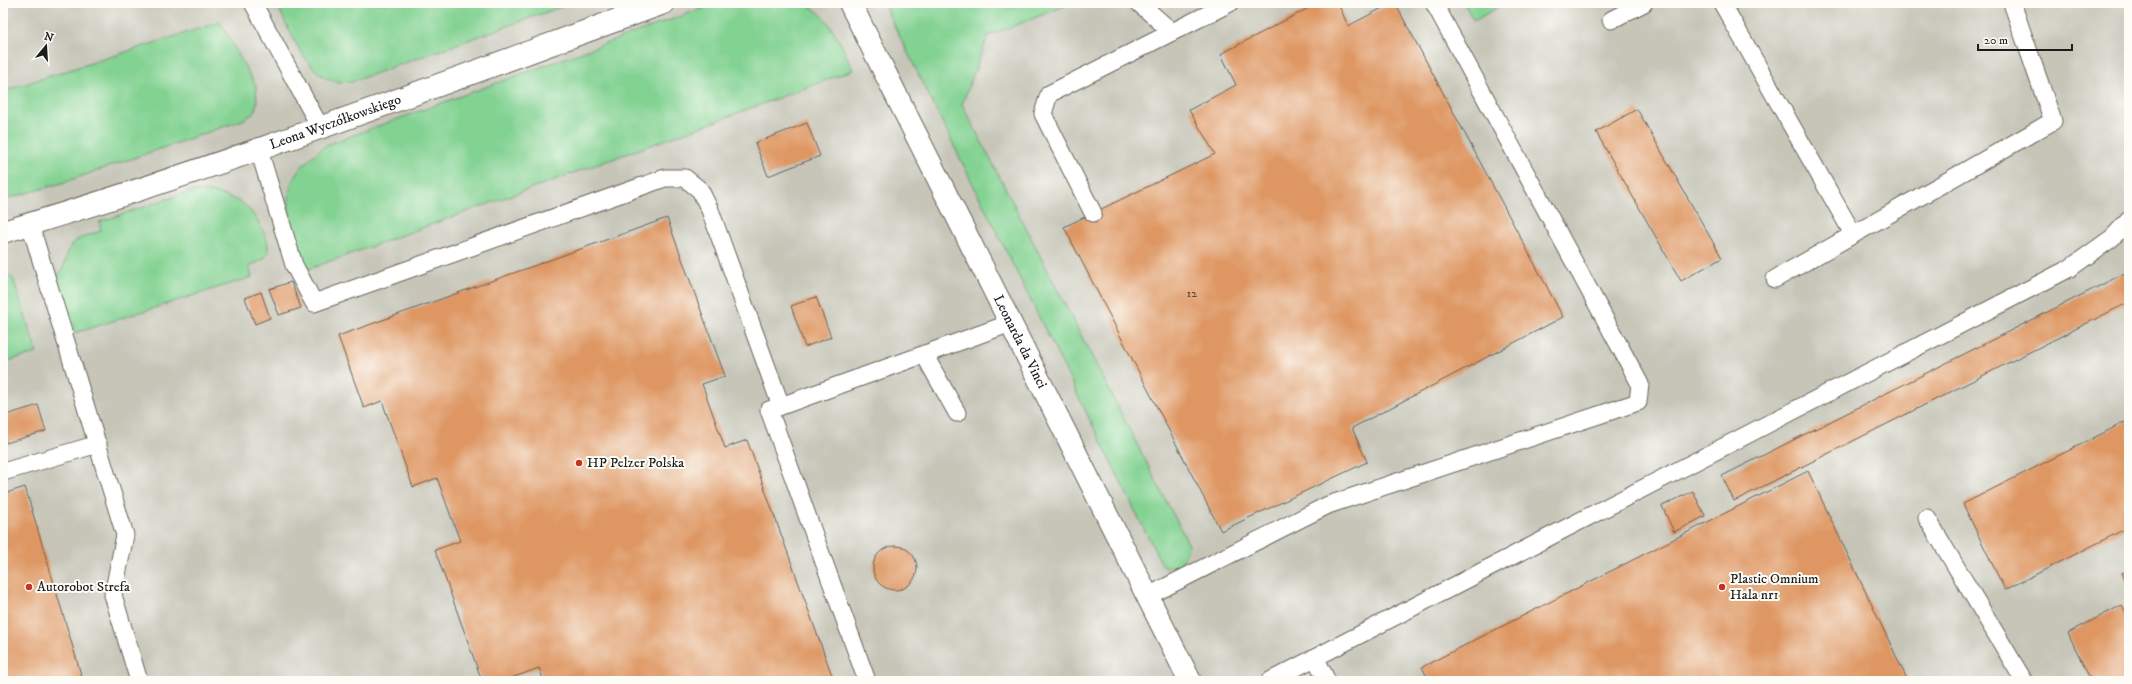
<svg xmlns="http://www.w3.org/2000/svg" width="2132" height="684" font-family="'IM FELL DW Pica',serif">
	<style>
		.industrial { fill: #c6c5b8 }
		.green { fill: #82d292; stroke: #4f7757 }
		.building { fill: #de9662 }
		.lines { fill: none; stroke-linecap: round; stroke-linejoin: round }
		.service-casing { stroke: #666257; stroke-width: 19 }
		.minor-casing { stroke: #666257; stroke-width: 24 }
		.tertiary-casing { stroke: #666257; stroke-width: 24 }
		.service { stroke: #fff; stroke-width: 17 }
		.minor { stroke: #fff; stroke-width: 22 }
		.tertiary { stroke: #fff; stroke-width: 22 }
		.poi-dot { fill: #c8321e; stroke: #fdfcf7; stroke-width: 1.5 }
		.labels { text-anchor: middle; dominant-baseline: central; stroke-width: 4; stroke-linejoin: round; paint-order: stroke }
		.number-label { font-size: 12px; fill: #4c3a2e }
		.street-label { font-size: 14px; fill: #1c1c1c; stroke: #fdfcf7 }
		.poi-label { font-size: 14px; fill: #1c1c1c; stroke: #fdfcf7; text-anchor: start }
	</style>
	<rect width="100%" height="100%" fill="#fdfcf7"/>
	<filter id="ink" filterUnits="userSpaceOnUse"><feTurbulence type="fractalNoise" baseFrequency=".025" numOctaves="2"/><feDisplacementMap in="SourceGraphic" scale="8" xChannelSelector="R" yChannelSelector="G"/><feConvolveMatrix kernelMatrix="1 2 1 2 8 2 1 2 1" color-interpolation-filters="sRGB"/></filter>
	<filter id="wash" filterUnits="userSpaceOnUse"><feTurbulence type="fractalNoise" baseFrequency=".012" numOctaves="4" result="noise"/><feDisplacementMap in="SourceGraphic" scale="16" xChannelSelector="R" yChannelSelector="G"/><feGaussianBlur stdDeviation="0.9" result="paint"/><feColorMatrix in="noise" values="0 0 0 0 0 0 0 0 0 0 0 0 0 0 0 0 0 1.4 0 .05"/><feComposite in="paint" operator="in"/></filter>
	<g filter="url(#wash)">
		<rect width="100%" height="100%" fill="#efe3c5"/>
		<rect class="industrial" x="3" y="3" width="2126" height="678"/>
		<g class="green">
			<path d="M276,3H572L351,82C309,88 292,33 276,3Z"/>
			<path d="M717,3H740L742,5C753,2 764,3 776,3C784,3 793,1 801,3C829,10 842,47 853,70L706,125L306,270C297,239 276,198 299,170C307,160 317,152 326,145Z"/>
			<polygon points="886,3 1073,3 988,36 962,104 1189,545 1185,556 1179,566 1165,568 1160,561 888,13"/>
			<polygon points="1464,3 1505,3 1474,21"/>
			<polygon points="220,22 256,86 257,102 254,113 243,120 62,183 3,200 3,91"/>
			<path d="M201,191C216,192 230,196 243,204C253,210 271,239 268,252C266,260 256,263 249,266L252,277L75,333L55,277C67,271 64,255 72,244C79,237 92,234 101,231L99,222L188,192Z"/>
			<polygon points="3,271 13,278 37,353 3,362"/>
		</g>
		<g id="blocks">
			<g class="building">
				<polygon points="1318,3 1338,3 1348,26 1392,3 1395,3 1563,317 1352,428 1367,462 1221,531 1064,227 1215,154 1189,110 1236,85 1221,54"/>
				<polygon points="1637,109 1722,258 1681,281 1596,132"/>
				<polygon points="807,123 820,156 768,176 755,143"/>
				<polygon points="667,218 725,376 702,384 725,448 747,440 834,681 544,681 539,668 503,681 482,681 435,550 460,541 437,478 413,487 382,401 364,408 338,336"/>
				<polygon points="2129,271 2129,302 1734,501 1722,476"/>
				<polygon points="291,282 301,308 279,315 269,289"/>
				<polygon points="261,292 270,318 255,324 245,298"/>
				<polygon points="816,297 831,337 805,347 791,306"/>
				<polygon points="38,405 46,431 6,443 3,432 3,416"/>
				<polygon points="2129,420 2129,527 2005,590 1963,504"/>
				<polygon points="1808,471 1908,681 1429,681 1422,667"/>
				<polygon points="25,487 83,681 3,681 3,494"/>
				<polygon points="1693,491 1705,516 1674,532 1662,506"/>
				<circle cx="895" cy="568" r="22"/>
				<polygon points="2129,570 2129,587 2122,573"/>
				<polygon points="2122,605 2129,619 2129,681 2091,681 2068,633"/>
			</g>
		</g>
	</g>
	<g filter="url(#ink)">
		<use href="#blocks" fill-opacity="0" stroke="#666257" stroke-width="1"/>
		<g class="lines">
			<g class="service-casing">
				<g id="service">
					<polyline points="253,3 320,127"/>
					<polyline points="1139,3 1172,32"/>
					<polyline points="1722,3 1853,234"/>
					<polyline points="1611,20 1644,3"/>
					<polyline points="259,150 294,265 314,303 665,178 685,178 700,190 710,210 781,406 769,410 867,681"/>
					<polyline points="1093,213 1043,114 1049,94 1230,3"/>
					<polyline points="30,224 125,535 113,595 139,681"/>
					<polyline points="1775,279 2053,121 2012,3"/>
					<polyline points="924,354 957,413"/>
					<polyline points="781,406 1011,323"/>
					<polyline points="3,472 98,444"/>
					<polyline points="1927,518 2024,681"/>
					<polyline points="1148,596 1328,505 1638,402 1640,384 1434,3"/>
					<polyline points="1316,659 1327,681"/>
					<polyline points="1270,681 2070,268 2112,238 2129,220"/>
				</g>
			</g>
			<g class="minor-casing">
				<g id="minor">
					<path id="s1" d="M850,3L1190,681"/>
				</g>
			</g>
			<g class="tertiary-casing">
				<g id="tertiary">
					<path id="s2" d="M3,232C227,166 445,82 664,3"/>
				</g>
			</g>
			<use href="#service" class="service"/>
			<use href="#minor" class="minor"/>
			<use href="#tertiary" class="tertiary"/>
		</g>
	</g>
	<g class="poi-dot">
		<circle cx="579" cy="463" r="4"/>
		<circle cx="29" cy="587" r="4"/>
		<circle cx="1722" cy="587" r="4"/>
	</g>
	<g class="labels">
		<g class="number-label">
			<text x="1192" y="293">12</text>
		</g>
		<g class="street-label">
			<text stroke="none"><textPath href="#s2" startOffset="350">Leona Wyczółkowskiego</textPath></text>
			<text stroke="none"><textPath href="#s1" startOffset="379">Leonarda da Vinci</textPath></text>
		</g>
		<g class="poi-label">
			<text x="587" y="463">HP Pelzer Polska</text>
			<text x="1730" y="579">Plastic Omnium<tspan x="1730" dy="16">Hala nr1</tspan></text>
			<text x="37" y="587">Autorobot Strefa</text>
		</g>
	</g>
	<rect width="2132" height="684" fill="none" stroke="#fdfcf7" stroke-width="16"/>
	<g transform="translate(46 46) rotate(18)" stroke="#fdfcf7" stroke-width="3" paint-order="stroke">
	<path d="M0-3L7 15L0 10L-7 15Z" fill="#1c1c1c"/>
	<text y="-6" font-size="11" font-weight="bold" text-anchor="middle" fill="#1c1c1c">N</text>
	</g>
	<path d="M1978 44v6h94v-6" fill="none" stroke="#1c1c1c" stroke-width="2"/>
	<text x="1984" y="44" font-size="12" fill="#1c1c1c" stroke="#fdfcf7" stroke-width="3" paint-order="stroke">20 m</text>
</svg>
